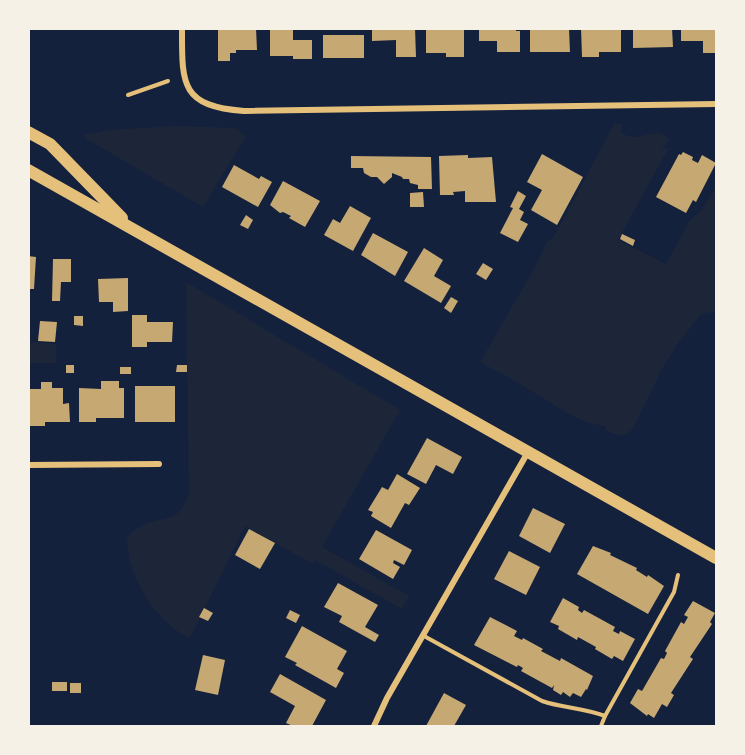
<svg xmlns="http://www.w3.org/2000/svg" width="745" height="755" font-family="Merriweather,serif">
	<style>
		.green { fill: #1d2539 }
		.building { fill: #c6a872 }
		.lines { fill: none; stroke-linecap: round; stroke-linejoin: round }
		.path { stroke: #e5c07b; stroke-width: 4 }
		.service { stroke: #e5c07b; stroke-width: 4 }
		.minor { stroke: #e5c07b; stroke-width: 6 }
		.primary { stroke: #e5c07b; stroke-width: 12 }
	</style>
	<rect width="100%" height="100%" fill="#14213d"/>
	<g class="green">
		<path d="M614,124H622L621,133C624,134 627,136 631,137C644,138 660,126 669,140L665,146L661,147L668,149L618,240L666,264L690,220L700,212L716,187V311L701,314L676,346L663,367L634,427L628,434L618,435L607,431L605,426C577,423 557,406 533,392C516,381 498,372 480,362L534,269L547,242L554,237Z"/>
		<polygon points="174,126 235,128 246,136 203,207 85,138 84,135 109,130"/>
		<path d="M186,282L400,410L322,547L409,596L402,609L315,560L313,564L245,526L190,638C161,625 138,591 130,561C128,554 128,545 127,537C132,533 137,527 143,525C168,515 178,524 189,494Z"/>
		<polygon points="29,342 56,344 56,363 29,363"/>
	</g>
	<g class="building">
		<polygon points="218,28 256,28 257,50 236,50 236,53 230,53 230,61 218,61"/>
		<polygon points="270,28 293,28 293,40 312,40 312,59 293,59 293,56 270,56"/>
		<polygon points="372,28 415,28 416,57 396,57 396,40 372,41"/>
		<polygon points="426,28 464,28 464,57 446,57 446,53 426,53"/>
		<polygon points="479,28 516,28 516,31 520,31 520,52 497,52 497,41 479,41"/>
		<polygon points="569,28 570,52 530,52 530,29"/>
		<polygon points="581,28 621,28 621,52 599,52 599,57 582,57"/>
		<polygon points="633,28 672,28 673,47 633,48"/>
		<polygon points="681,28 716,28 716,53 703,53 703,41 681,41"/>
		<rect x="323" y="35" width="41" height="23"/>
		<polygon points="683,152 693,157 692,160 698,163 702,155 716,163 696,202 693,200 686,213 656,197 679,154 681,155"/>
		<polygon points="542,154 583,177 557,225 531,210 542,190 527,182"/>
		<polygon points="468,155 468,158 492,157 496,202 465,202 465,191 453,192 454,195 440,195 439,156"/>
		<polygon points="351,156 431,157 432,189 418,189 418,185 410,183 409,179 403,179 402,177 392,173 392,177 384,184 377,177 371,177 364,173 363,168 351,168"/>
		<polygon points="234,165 259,179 261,176 272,182 258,207 222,187"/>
		<polygon points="283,181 320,201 305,227 289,218 291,216 283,212 280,213 270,205"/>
		<polygon points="518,191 526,196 519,209 524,212 520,220 528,224 518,242 500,233 513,208 510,207"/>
		<polygon points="423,192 424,207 410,207 410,193"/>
		<polygon points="350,206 371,218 353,251 324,235 333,219 340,223"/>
		<polygon points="246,215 253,220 248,229 240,225"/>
		<polygon points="373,233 408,252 395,276 361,255"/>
		<polygon points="622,234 635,240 633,246 620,239"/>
		<polygon points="424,248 443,260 434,276 451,286 441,303 404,281"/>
		<polygon points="28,256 36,257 34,289 28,289"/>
		<polygon points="53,259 71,259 71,282 61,282 60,301 52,301"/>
		<polygon points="483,263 493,269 486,280 476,274"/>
		<polygon points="128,278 128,311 113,312 113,302 99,302 98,279"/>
		<polygon points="451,297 458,301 451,313 444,308"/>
		<polygon points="132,315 147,315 147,322 173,322 172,342 147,342 147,347 132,347"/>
		<polygon points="74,316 83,316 83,326 74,325"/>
		<polygon points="40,321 57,322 55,342 38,341"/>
		<rect x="66" y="365" width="8" height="8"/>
		<polygon points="177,365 187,365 187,372 176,372"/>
		<rect x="120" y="367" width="11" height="7"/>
		<polygon points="101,381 119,381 119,388 124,388 124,418 96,418 96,422 79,422 79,388 101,389"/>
		<polygon points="41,382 52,382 52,388 63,388 63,404 69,403 70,422 45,422 45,426 28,426 28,389 41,389"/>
		<rect x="135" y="386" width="40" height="36"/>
		<polygon points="427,438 462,457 453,474 436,465 426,484 407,474"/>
		<polygon points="397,474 420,488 409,505 405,503 391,528 371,516 373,512 368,510 382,487 388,490"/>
		<polygon points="533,508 565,524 550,553 519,536"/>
		<polygon points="249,529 275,543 260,569 235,555"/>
		<polygon points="376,530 412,550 404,565 394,560 393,563 400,567 393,579 359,559"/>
		<polygon points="593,546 611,553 610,555 637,568 636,570 647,577 648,575 664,586 648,614 577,574"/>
		<polygon points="509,551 540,567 526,595 494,579"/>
		<polygon points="338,583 378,605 365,627 379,635 375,642 339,622 342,616 324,607"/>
		<polygon points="563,598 579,607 578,610 582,613 584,610 615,627 613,631 619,634 620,631 635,639 623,661 614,656 612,659 595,649 596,647 578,637 577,640 558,629 559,626 550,622"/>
		<polygon points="693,601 715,613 710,622 712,624 690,657 693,659 671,693 674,695 667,707 662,704 654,718 648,714 647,716 630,703 638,689 642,691 661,658 664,659 667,653 665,651 681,622 684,624 688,617 684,615"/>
		<polygon points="204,608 213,613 208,621 199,617"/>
		<polygon points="290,610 300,615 296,623 286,618"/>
		<polygon points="490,617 517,631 514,636 522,640 523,638 543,649 541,651 560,661 561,658 593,676 587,690 586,689 581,697 573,693 570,697 563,692 561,695 553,690 554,685 552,688 521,671 523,668 518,665 517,667 474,645"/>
		<polygon points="302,626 347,651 337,669 344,673 336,688 295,665 297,663 285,657"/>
		<polygon points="203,655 225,660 218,695 195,690"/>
		<polygon points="280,674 326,700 312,726 293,726 286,723 295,706 270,692"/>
		<rect x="52" y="682" width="15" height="9"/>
		<rect x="70" y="683" width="11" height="10"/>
		<polygon points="444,693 466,705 454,726 426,726"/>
	</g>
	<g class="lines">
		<polyline class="path" points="128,95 168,81"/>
		<g class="service">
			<path d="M424,636L542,701C563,708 583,708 605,716L601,726"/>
			<polyline points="605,716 674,592 678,575"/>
		</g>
		<g class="minor">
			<path d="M182,28C182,84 180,106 244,111L716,104"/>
			<polyline points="28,465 159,464"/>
			<polyline points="374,726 387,698 528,452"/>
		</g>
		<g class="primary">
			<polyline points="28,132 50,144 122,218"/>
			<polyline points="28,170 716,558"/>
		</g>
	</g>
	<rect width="745" height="755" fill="none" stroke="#f6f1e7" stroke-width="60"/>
</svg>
